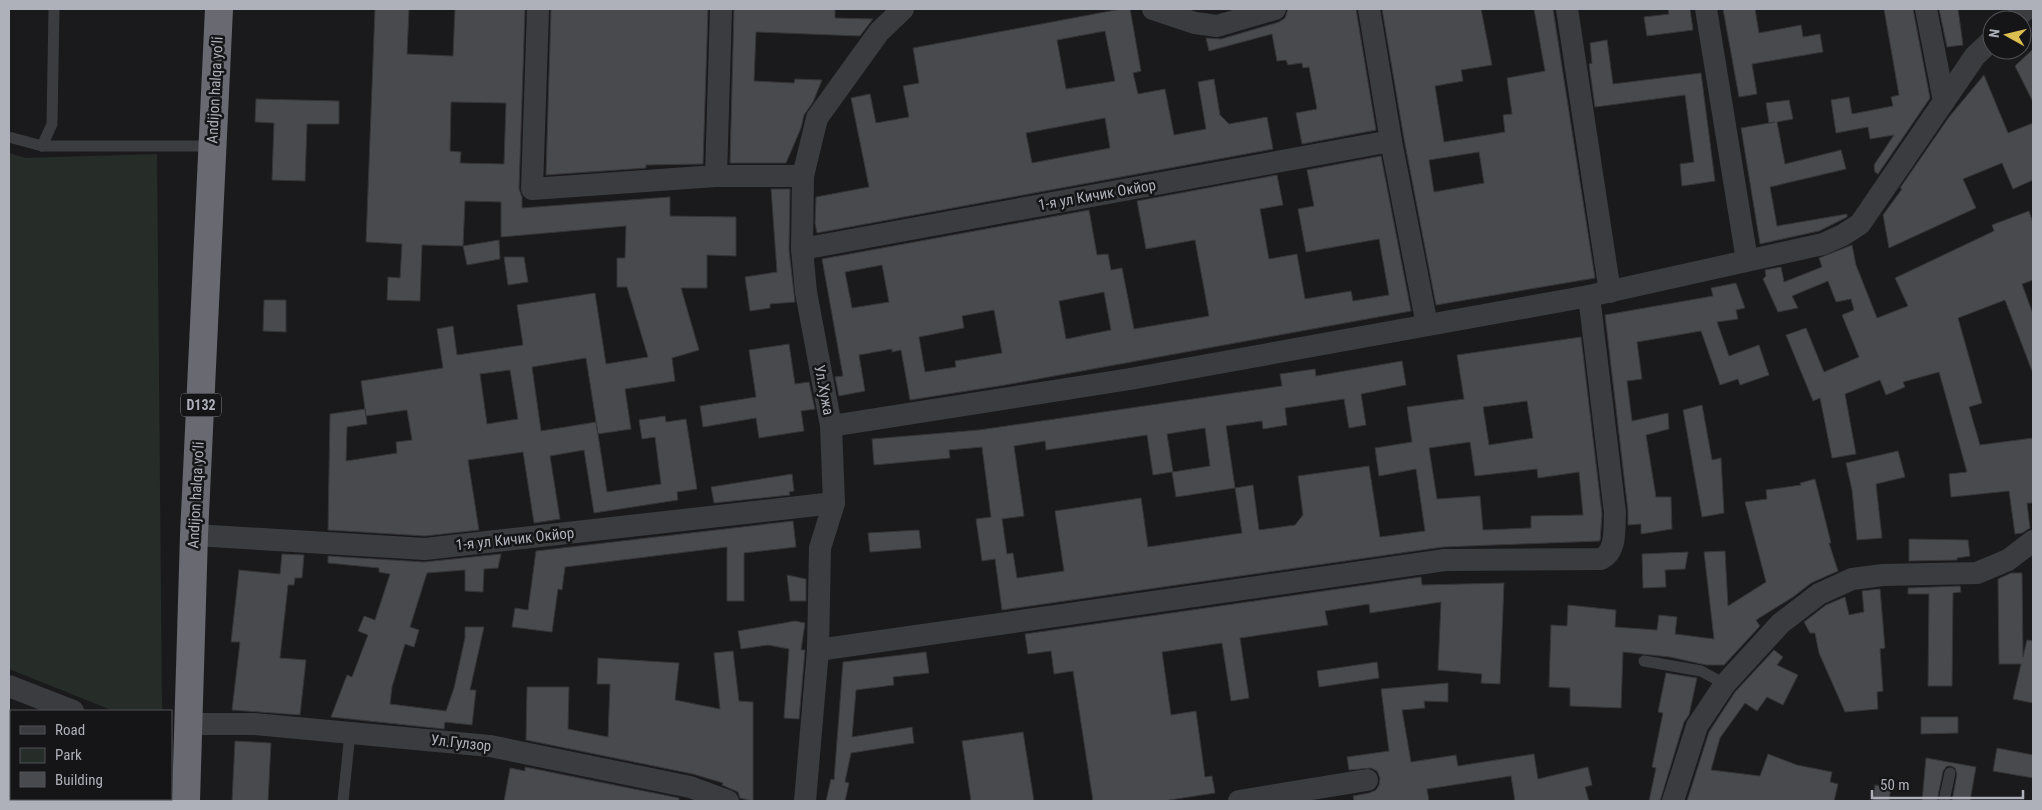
<svg xmlns="http://www.w3.org/2000/svg" width="2042" height="810" font-family="'Roboto Condensed',sans-serif">
	<style>
		.green { fill: #262d28 }
		.building { fill: #494a4e; stroke: #353437; fill-rule: evenodd }
		.lines { fill: none; stroke-linecap: round; stroke-linejoin: round }
		.lane { stroke: #3b3c40; stroke-width: 11 }
		.street { stroke: #3b3c40; stroke-width: 22 }
		.highway { stroke: #686971; stroke-width: 28 }
		.labels { text-anchor: middle; dominant-baseline: central; stroke-width: 5; stroke-linejoin: round; paint-order: stroke }
		.shield { fill: #151517; stroke: #808289; stroke-width: 1 }
		.shield-label { font-size: 14px; font-weight: bold; fill: #aeb0ba }
		.street-label { font-size: 15px; fill: #aeb0ba; stroke: #151517 }
	</style>
	<rect width="100%" height="100%" fill="#1a1a1c"/>
	<polygon class="green" points="9,153 26,158 157,154 162,711 114,711 9,669"/>
	<g class="building">
		<path d="M375,9H409L407,54L453,56L455,9H525L519,189L522,197V208L670,197V216L736,217V256L707,255V288H681L699,350L672,358L675,381L625,389L631,429L598,434L586,358L532,367L541,431L596,422L607,492L661,484L655,437L642,439L639,420L665,416L666,422L686,419L697,489L677,492L678,500L594,513L584,450L550,456L560,519L534,523L523,452L468,460L479,530L425,536L328,530L330,414L365,409L367,424L347,427L346,461L397,453L396,442L412,440L407,410L366,416L361,381L443,368L437,329L453,326L457,355L523,345L517,305L595,293L606,364L648,357L627,287H617V258H625L626,226L501,237V202L465,201L463,246L422,245L420,301L387,300L388,277L400,278L402,244L366,242ZM451,102L506,103L504,164L460,163L461,152L450,151ZM510,370L518,419L487,424L480,374Z"/>
		<polygon points="551,9 708,9 703,164 646,165 646,168 546,175"/>
		<polygon points="734,9 835,9 835,18 873,19 860,36 756,32 754,81 794,83 795,79 822,80 813,102 804,115 801,128 786,163 730,163"/>
		<path d="M1121,9H1130L1141,71L1133,73L1138,94L1165,89L1174,135L1206,129L1198,82L1214,79L1220,115L1229,124L1267,117L1273,149L817,233L815,223L816,197L869,187L851,98L870,94L876,123L909,117L903,86L919,83L913,48ZM1105,31L1115,81L1066,89L1057,40ZM1105,118L1110,148L1032,163L1026,133Z"/>
		<polygon points="1288,9 1356,9 1376,130 1302,144 1296,113 1317,109 1309,67 1303,68 1302,63 1288,65 1286,60 1277,61 1272,34 1209,51 1206,38 1221,39 1279,22 1285,18"/>
		<path d="M1382,9H1481L1492,65L1461,70L1463,81L1435,86L1444,142L1505,132L1503,115L1512,114L1507,78L1545,71L1534,9H1553L1595,278L1436,305L1404,139ZM1479,152L1484,183L1434,192L1429,160Z"/>
		<polygon points="1668,9 1690,9 1693,30 1647,36 1644,17 1669,14"/>
		<polygon points="1723,9 1755,9 1759,33 1801,25 1803,37 1820,34 1823,52 1752,64 1757,94 1739,97"/>
		<polygon points="1884,9 1913,9 1930,98 1878,174 1875,172 1874,165 1894,135 1870,139 1868,127 1836,133 1831,100 1849,97 1852,114 1893,106 1891,97 1899,95"/>
		<polygon points="1939,9 1958,9 1963,45 1947,47"/>
		<polygon points="1607,40 1613,84 1701,73 1715,181 1682,186 1680,164 1694,162 1685,95 1595,107 1589,64 1592,63 1590,43"/>
		<polygon points="2033,49 2033,102 2015,66"/>
		<polygon points="1984,75 2008,133 2033,123 2033,180 2013,189 2002,163 1963,179 1976,208 1889,248 1883,215 1902,189 1900,188 1949,117"/>
		<polygon points="256,99 339,101 339,124 307,124 305,181 272,180 274,123 255,122"/>
		<polygon points="1789,100 1793,119 1777,122 1785,164 1841,150 1846,169 1770,187 1777,226 1847,214 1847,217 1819,231 1760,244 1741,128 1775,122 1769,123 1766,103"/>
		<path d="M1381,156L1411,311L1005,385L910,400L901,350L892,352V349L859,355L865,391L839,396L835,377L843,376L822,259L1089,210L1097,255L1108,254L1111,270L1122,268L1134,329L1209,316L1195,240L1146,249L1137,201L1277,175L1283,205L1260,209L1269,259L1297,254L1305,299L1351,291L1353,301L1389,295L1379,239L1306,252L1298,209L1314,206L1307,170ZM882,265L889,302L852,308L845,272ZM1104,292L1111,330L1066,339L1059,301ZM994,310L1002,353L955,361L956,367L925,372L919,337L964,328L962,316Z"/>
		<polygon points="771,189 790,189 789,250 795,302 770,304 770,308 750,311 745,277 777,272"/>
		<polygon points="2029,211 2033,223 2033,280 2022,284 2033,314 2033,371 2032,371 2005,300 1958,318 1982,403 1969,407 1980,445 2033,438 2033,503 2027,503 2030,528 2022,533 2015,534 2009,491 1951,497 1949,474 1967,472 1939,372 1903,382 1905,387 1886,395 1880,380 1845,394 1856,454 1832,458 1820,398 1813,401 1786,335 1806,328 1824,372 1859,357 1842,315 1854,310 1851,299 1836,302 1828,281 1792,296 1798,308 1778,312 1763,279 1766,276 1765,270 1781,267 1784,282 1822,267 1819,258 1852,245 1856,265 1877,318 1908,306 1895,278 1994,231 1992,225"/>
		<polygon points="499,240 500,259 467,265 463,246"/>
		<polygon points="504,257 524,257 528,282 508,285"/>
		<polygon points="1736,283 1745,308 1736,310 1738,319 1717,322 1729,356 1759,345 1769,375 1740,385 1738,379 1720,385 1701,331 1637,342 1642,379 1627,381 1632,421 1668,413 1669,429 1646,435 1656,497 1671,497 1672,529 1641,534 1641,524 1628,525 1628,511 1605,315 1713,296 1711,288"/>
		<polygon points="264,300 286,300 286,332 263,331"/>
		<path d="M1581,337L1602,514L1600,541L1443,547L1002,610L995,559L982,561L976,519L991,517L982,447L949,450L950,458L874,465L872,439L979,430L1282,386L1280,374L1315,369L1316,376L1402,361L1406,385L1361,394L1366,425L1349,428L1344,399L1285,408L1287,425L1263,429L1262,421L1226,426L1235,488L1253,485L1259,530L1295,525L1303,515L1298,476L1369,466L1380,537L1425,531L1416,469L1379,476L1375,448L1412,442L1407,407L1464,399L1457,355ZM1527,401L1533,438L1489,445L1483,407ZM1205,428L1210,466L1173,472L1167,434ZM1147,435L1153,475L1172,472L1176,497L1235,488L1242,533L1148,547L1141,498L1055,511L1064,571L1017,578L1013,553L1007,554L1002,519L1024,516L1014,446L1045,441L1046,450ZM1470,442L1475,476L1537,469L1538,478L1579,472L1583,515L1531,516V528L1483,530L1480,496L1437,499L1429,448Z"/>
		<polygon points="789,344 795,384 809,382 815,409 801,411 804,431 759,438 756,418 703,427 700,406 756,397 749,350"/>
		<polygon points="1702,405 1712,460 1721,458 1724,513 1702,517 1683,410"/>
		<polygon points="1898,451 1905,477 1876,484 1882,538 1857,540 1852,490 1846,463"/>
		<polygon points="792,474 794,491 789,492 790,495 714,503 711,487"/>
		<polygon points="1815,479 1831,543 1829,543 1838,571 1811,583 1793,597 1756,620 1760,626 1724,665 1706,665 1670,657 1623,652 1621,708 1570,706 1570,688 1549,687 1551,625 1567,626 1568,605 1616,610 1615,627 1657,630 1659,615 1677,617 1675,634 1714,639 1704,552 1725,551 1728,606 1766,582 1745,502 1767,499 1766,490 1801,485 1800,483"/>
		<polygon points="793,521 796,547 744,553 744,601 727,601 727,547 565,567 562,590 558,589 552,632 512,627 515,608 528,610 536,551"/>
		<polygon points="919,530 921,548 870,552 868,533"/>
		<polygon points="1909,539 1968,540 1970,556 1957,558 1957,560 1909,561"/>
		<polygon points="1688,552 1685,569 1665,570 1666,587 1643,588 1642,554"/>
		<polygon points="282,554 304,555 302,578 295,578 294,585 288,585 280,658 306,660 300,715 232,710 240,642 231,642 239,570 280,574"/>
		<polygon points="501,554 498,568 484,569 483,592 465,591 465,570 427,573 410,627 419,630 414,647 405,644 392,687 390,704 446,711 454,688 465,638 465,627 484,627 470,690 476,690 472,725 445,722 444,729 331,717 347,675 352,677 368,635 358,631 364,616 375,620 390,574 379,572 379,568 328,563 328,556 424,562"/>
		<polygon points="2011,573 2022,573 2023,657 2027,640 2033,641 2033,703 2013,699 2021,664 1999,664 1998,579"/>
		<polygon points="787,575 806,579 806,601 790,601"/>
		<polygon points="1421,577 1422,585 1504,583 1500,684 1481,683 1482,674 1438,670 1441,602 1370,613 1369,604 1325,611 1328,625 1240,638 1249,698 1231,701 1222,643 1162,652 1171,715 1196,711 1205,777 1212,776 1215,793 1163,801 1093,801 1073,671 1054,674 1051,651 1028,654 1025,634"/>
		<polygon points="1960,586 1961,592 1953,593 1952,686 1928,686 1929,594 1908,594 1908,588"/>
		<polygon points="1880,589 1885,648 1880,649 1883,691 1877,692 1878,709 1845,712 1819,653 1815,633 1810,633 1804,622 1826,605 1845,597 1849,615 1864,612 1862,591"/>
		<polygon points="795,621 805,623 801,650 805,650 799,719 784,718 789,649 768,645 741,649 738,631"/>
		<polygon points="1774,650 1783,657 1777,665 1798,675 1783,705 1767,697 1757,711 1745,703 1720,738 1711,770 1760,776 1768,754 1797,765 1832,772 1830,782 1838,784 1834,801 1687,801 1709,732 1735,692"/>
		<polygon points="733,651 739,701 753,702 753,801 740,798 738,792 722,785 723,783 693,774 526,740 527,687 569,687 568,729 608,737 610,684 597,684 598,658 679,663 675,700 720,709 714,653"/>
		<polygon points="926,652 929,673 893,677 894,685 856,690 852,737 912,727 914,743 851,753 845,782 849,783 845,801 826,801 831,779 834,780 843,662"/>
		<polygon points="1377,662 1379,678 1319,687 1317,671"/>
		<polygon points="1666,673 1697,678 1689,715 1684,722 1660,801 1649,801 1656,768 1652,767 1663,713 1658,712"/>
		<polygon points="1448,683 1448,702 1424,701 1425,708 1402,710 1411,762 1456,755 1458,766 1534,754 1538,779 1588,767 1592,785 1585,787 1589,801 1515,801 1511,776 1427,789 1429,801 1354,801 1353,796 1369,793 1376,790 1379,785 1380,778 1377,771 1371,768 1349,770 1347,757 1389,751 1381,689"/>
		<polygon points="1921,717 1958,717 1958,733 1921,734"/>
		<polygon points="1023,732 1034,801 971,801 962,741"/>
		<polygon points="235,741 271,743 268,801 232,801"/>
		<polygon points="1997,748 2033,755 2033,778 1993,771"/>
		<polygon points="1926,758 1976,767 1970,801 1952,801 1957,774 1955,768 1951,766 1947,766 1943,771 1937,801 1922,801"/>
		<polygon points="525,767 679,798 679,801 504,801 510,768 525,771"/>
		<polygon points="1875,785 1891,787 1889,801 1873,801"/>
	</g>
	<g class="lines">
		<g class="lane">
			<polyline points="9,137 42,146 213,146"/>
			<polyline points="42,146 52,124 54,9"/>
			<polyline points="1644,661 1701,671 1725,684"/>
			<polyline points="343,801 350,733"/>
			<polyline points="1944,801 1950,773"/>
		</g>
		<g class="street">
			<polyline points="538,9 532,189 716,176 803,176"/>
			<polyline points="1153,9 1195,23 1217,26 1275,9"/>
			<polyline points="1369,9 1391,141 1427,325"/>
			<polyline points="1567,9 1610,292"/>
			<polyline points="1706,9 1747,260"/>
			<polyline points="1926,9 1944,101"/>
			<polyline points="2014,20 2026,9"/>
			<polyline points="716,176 721,9"/>
			<polyline points="802,249 1391,141"/>
			<polyline points="831,426 1130,379 1589,296 1823,244 1843,235 1860,224 1975,56 1992,40"/>
			<polyline points="194,535 425,549 834,503"/>
			<path d="M818,650L1445,560L1601,559C1617,552 1614,528 1615,513L1589,296"/>
			<polyline points="9,686 73,711"/>
			<polyline points="188,724 254,724 490,746 690,787 728,801"/>
			<polyline points="805,801 818,650 820,548 834,503 831,426 806,292 802,249 803,176 817,118 879,32 903,9"/>
			<polyline points="1239,801 1367,780"/>
			<polyline points="1673,801 1697,726 1725,684 1781,623 1819,594 1852,579 1883,575 1977,573 2008,560 2033,541"/>
		</g>
		<polyline class="highway" points="186,801 194,535 219,9"/>
	</g>
	<g class="labels">
		<rect class="shield" x="181" y="393.5" width="40" height="23" rx="4"/>
		<g class="shield-label">
			<text x="201" y="405">D132</text>
		</g>
		<g class="street-label">
			<text transform="translate(215 90) rotate(-87)">Andijon halqa yo‘li</text>
			<text transform="translate(1097 195) rotate(-10)">1-я ул Кичик Окйор</text>
			<text transform="translate(824 390) rotate(79)">Ул.Хужа</text>
			<text transform="translate(196 495) rotate(-87)">Andijon halqa yo‘li</text>
			<text transform="translate(515 539) rotate(-6)">1-я ул Кичик Окйор</text>
			<text transform="translate(461 743) rotate(6)">Ул.Гулзор</text>
		</g>
	</g>
	<rect width="2042" height="810" fill="none" stroke="#aeb0ba" stroke-width="20"/>
	<rect x="10" y="710" width="162" height="90" fill="#151517" stroke="#525358"/>
	<rect x="20" y="726" width="25" height="8" fill="#3b3c40" stroke="#525358"/>
	<text x="55" y="735" font-size="15" fill="#aeb0ba">Road</text>
	<rect x="20" y="748" width="25" height="15" fill="#262d28" stroke="#525358"/>
	<text x="55" y="760" font-size="15" fill="#aeb0ba">Park</text>
	<rect x="20" y="772" width="25" height="15" fill="#494a4e" stroke="#525358"/>
	<text x="55" y="785" font-size="15" fill="#aeb0ba">Building</text>
	<g transform="translate(2007 35) rotate(278)"><circle r="24" fill="#151517" stroke="#525358"/>
	<path d="M0-4L9 19L0 12L-9 19Z" fill="#ddbe50"/>
	<text y="-8" font-size="14" font-weight="bold" text-anchor="middle" fill="#aeb0ba">N</text>
	</g>
	<path d="M1872 790v8h151v-8" fill="none" stroke="#aeb0ba" stroke-width="2.5"/>
	<text x="1880" y="790" font-size="15" fill="#aeb0ba" stroke="#151517" stroke-width="4" paint-order="stroke">50 m</text>
</svg>
